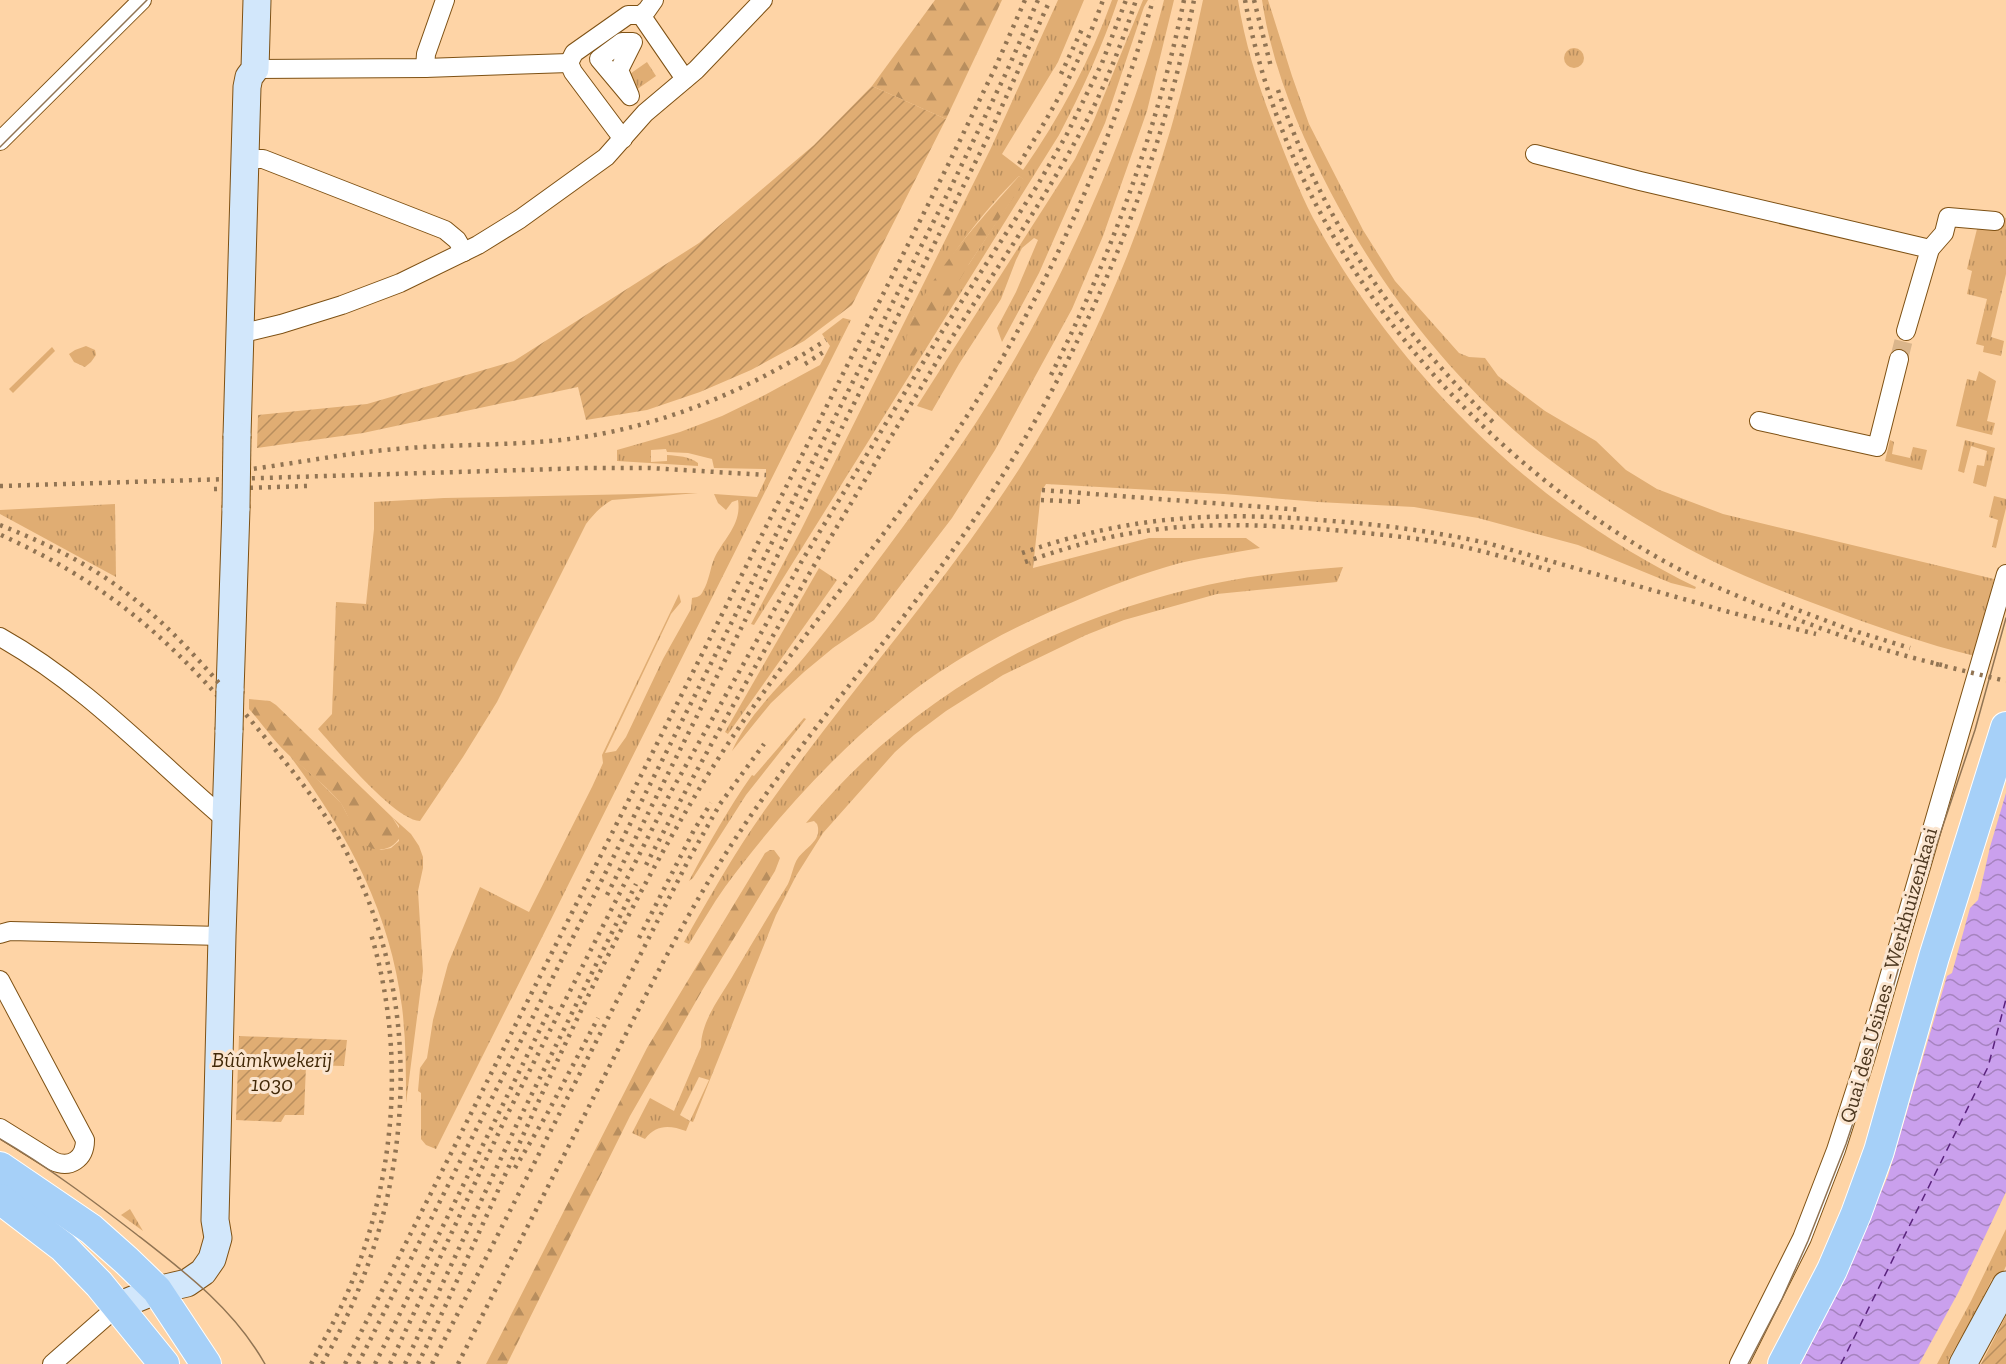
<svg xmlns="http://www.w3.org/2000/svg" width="2006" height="1364" font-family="'Zilla Slab',serif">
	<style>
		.grass { fill: url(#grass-tufts); fill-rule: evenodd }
		.forest { fill: url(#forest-firs) }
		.garden { fill: url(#garden-furrows) }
		.pitch { fill: #e0ad73 }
		.water { fill: url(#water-waves) }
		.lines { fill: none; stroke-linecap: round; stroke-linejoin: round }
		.ferry { stroke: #5a237d; stroke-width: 1.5; stroke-dasharray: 8 6; stroke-linecap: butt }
		.street-tunnel { stroke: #dab58b; stroke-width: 18; stroke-dasharray: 18 9; stroke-linecap: butt }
		.street-casing { stroke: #7e5114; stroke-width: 20 }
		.secondary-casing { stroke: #7e5114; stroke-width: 29 }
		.primary-casing { stroke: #fff; stroke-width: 32 }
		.street { stroke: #fff; stroke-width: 18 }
		.secondary { stroke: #d2e7fb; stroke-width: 27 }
		.primary { stroke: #a6d0f8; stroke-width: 30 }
		.tram { stroke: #917453; stroke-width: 1.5 }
		.rail { stroke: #917453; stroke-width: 4.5; stroke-dasharray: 3 6; stroke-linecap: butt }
		.secondary-bridge-casing { stroke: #7e5114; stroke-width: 29; stroke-linecap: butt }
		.secondary-bridge { stroke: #d2e7fb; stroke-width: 27 }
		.labels { text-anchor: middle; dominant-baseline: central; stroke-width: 6; stroke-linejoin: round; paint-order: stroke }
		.street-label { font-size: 21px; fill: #4c371f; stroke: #fbe5cf }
		.park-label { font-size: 21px; font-style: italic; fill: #412807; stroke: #fbe5cf }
	</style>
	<defs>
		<pattern id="grass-tufts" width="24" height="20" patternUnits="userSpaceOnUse" patternTransform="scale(1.5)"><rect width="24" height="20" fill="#e0ad73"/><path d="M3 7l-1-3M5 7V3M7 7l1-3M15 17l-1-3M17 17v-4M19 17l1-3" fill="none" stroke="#b88e5e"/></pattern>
		<pattern id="forest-firs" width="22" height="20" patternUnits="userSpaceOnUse" patternTransform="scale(1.5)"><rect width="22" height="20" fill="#e0ad73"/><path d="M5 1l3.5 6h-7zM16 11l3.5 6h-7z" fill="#b88e5e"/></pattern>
		<pattern id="garden-furrows" width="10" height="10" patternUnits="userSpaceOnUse" patternTransform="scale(1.5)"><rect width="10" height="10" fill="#e0ad73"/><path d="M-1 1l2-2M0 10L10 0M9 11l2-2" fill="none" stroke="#b88e5e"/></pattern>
		<pattern id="water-waves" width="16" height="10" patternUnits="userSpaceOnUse" patternTransform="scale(1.5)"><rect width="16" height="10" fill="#caa0ed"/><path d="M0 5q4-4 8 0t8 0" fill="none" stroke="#a683bf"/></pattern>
	</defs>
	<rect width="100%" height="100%" fill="#fed4a6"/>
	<g class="grass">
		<path d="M1058,0H1084L1058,62L1002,154L1023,170C1060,117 1090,61 1112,0H1118C1102,47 1082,91 1059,135L754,625L751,624L800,532L991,148ZM1019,176L1024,180L969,264L912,319C942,268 976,218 1019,176Z"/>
		<polygon points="1143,0 1148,0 1144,7 1105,123 1039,273 1002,342 997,328 1016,292 1038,240 1034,238 1022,248 1016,260 1001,299 959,364 932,411 917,406 1075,159 1094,120"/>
		<path d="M1164,0H1174L1147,111L1103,236L1072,309L995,450L952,518L874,620L833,648L804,672L771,703L732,751C748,714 781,686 806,655C835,620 861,583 888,547C931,489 974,430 1010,367C1074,258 1133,123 1164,0Z"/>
		<path d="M1203,0H1238C1245,44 1258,85 1274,126C1286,157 1298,189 1313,218C1396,373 1538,511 1696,587L1695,589L1671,583L1578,545L1478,518L1414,507L1318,502L1224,494L1046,484L1041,492L1033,568L1149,538H1246L1260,548C1233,553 1206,557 1180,563C1143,573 1107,587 1073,602C1032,619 993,638 955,662C868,716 786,804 725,887C712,905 701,925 689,944L684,942C710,896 736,850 767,807C849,691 945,585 1021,466C1110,327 1170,160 1203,0Z"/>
		<path d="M1262,0H1268L1292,76L1309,124L1363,230L1395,281L1459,353L1469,357L1485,358L1498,376L1545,411L1596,441L1626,470L1657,489L1723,514L1994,579L1975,656C1925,644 1877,627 1829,609C1781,591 1731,572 1687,548C1635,519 1582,486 1536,449C1452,379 1382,290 1331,193C1300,133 1272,68 1262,0Z"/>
		<circle cx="1574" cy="58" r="10"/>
		<polygon points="647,62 656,76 636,90 627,76"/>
		<polygon points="1999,216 2006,218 2006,274 1991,337 2004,341 2001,356 1983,352 1984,346 1976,344 1987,299 1967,294 1972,271 1967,269 1978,225"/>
		<path d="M843,318L851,320L436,1149L426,1145L421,1139V1093L418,1091L420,1068L427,1058L433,1020L448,964L480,887L529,912L592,787L603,763L602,755L679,594L681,602L671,614L605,753L616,751L626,737L663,659L691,609L692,598C698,597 701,596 703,591C709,581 710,569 714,559C723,539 742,525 738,500L732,502L726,510L718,503L714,494L757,497L766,478V469L714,468L712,459L688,453L667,452L666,449L651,450V462L667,461V455C678,456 689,456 698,463V466L617,461V450L680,432L722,416L759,398L820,365L830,346L822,334Z"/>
		<polygon points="86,346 95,350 96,355 91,362 85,367 74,362 69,354 75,350"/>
		<polygon points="1979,371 1996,381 1987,421 1995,423 1992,435 1956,426 1967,379 1976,381"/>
		<polygon points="1890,440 1894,442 1892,454 1910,458 1913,447 1927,450 1922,470 1885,461"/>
		<polygon points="1965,440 1995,448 1986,487 1973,483 1977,465 1984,466 1987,451 1971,446 1964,473 1958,471"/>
		<path d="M686,493H698L612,500C601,506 594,514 586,524L497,702L463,757L420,821C394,820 336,749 318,729L332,714L336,602L366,604L374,529V502L444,498Z"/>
		<polygon points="1994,496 2006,499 2006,508 1996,548 1992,547 1998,520 1989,517"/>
		<polygon points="115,504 116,577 0,514 0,510"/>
		<path d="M1343,567L1337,582L1217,594L1124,620L1086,635L1003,675L946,711L914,735L895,752L823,833L796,876L776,915L693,1122L690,1121L686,1131C670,1125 656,1124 645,1139L632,1133L650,1098L674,1111L701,1047C701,1020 722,995 735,972C753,942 770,913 788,884C792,876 793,865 798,858C806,847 823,840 817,824L814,821L806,823C912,694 1059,615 1222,582C1262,574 1303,570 1343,567ZM699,1077L709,1080L690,1121L680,1115Z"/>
		<polygon points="819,568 837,580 728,734 725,732"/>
		<path d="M804,718L806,719L746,795L693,878L689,881C708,845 728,809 752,775L754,776Z"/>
		<path d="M290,756L317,779L341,803L359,837L381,850L391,848L399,841V826L392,817L411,834L419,846L423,857V868L418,891L423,971L406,1103C406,1071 406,1039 402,1007C390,911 347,833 290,756Z"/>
		<polygon points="130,1209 143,1231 121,1215"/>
		<polygon points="2006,1229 2006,1266 1999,1281 1992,1279 1979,1305 1985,1308 1969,1338 1963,1334 1948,1360 1954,1364 1937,1364 1971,1301"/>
	</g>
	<g class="forest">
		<polygon points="935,0 1002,0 946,119 872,86"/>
		<path d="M1019,176L1025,180L969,264L911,361C905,356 906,352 906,344C909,295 986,214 1019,176Z"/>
		<path d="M249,699L270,701L276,705L392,817L402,833C397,846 383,854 369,847C352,839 350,814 339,801C325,785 308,772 292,758C276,744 263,725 249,709Z"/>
		<polygon points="770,850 774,850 780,858 775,871 703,989 630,1116 507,1364 486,1364 647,1048 765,853"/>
	</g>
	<g class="garden">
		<polygon points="872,86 946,119 852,305 804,341 751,370 700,392 647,410 586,420 578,387 363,433 257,448 258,415 367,404 514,361 699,243 814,145"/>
		<polygon points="239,1036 347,1040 344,1066 306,1065 304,1115 285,1115 281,1122 236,1120"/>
		<polygon points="2006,1316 2006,1364 1981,1364"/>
	</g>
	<polygon class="pitch" points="52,347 55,351 13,393 9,389"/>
	<polygon class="water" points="2006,793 2006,1192 1958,1293 1919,1364 1801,1364 1835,1297 1888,1176 1947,976 1952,973 1970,908 1978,900 1990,847"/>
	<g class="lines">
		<polyline class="ferry" points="1841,1364 1988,1067 2006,999"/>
		<polyline class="street-tunnel" points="1899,359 1906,331"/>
		<g class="street-casing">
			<g id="street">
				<polyline points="641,15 685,79"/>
				<polyline points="641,15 647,10 654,0"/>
				<polygon points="622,42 633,42 619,70 630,96 599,59"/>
				<polyline points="425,68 426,54 445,0"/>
				<polyline points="255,69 425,68 569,63"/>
				<polyline points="623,139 573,72 569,63 574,53 628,15 641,15"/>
				<polyline points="0,141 142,0"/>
				<polyline points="1535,154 1640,181 1930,249 1906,331"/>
				<polyline points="244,159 263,159 445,230 457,240 464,252"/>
				<polyline points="1930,249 1944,233 1948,217 1995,221"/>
				<polyline points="239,334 281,324 342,305 400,283 478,245 520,219 606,157 645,113 696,70 763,0"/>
				<polyline points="1759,421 1877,447 1899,359"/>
				<path d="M0,637C86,685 152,757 226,820"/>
				<polyline points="0,934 10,931 222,936"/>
				<path d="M0,980L85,1140C85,1159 70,1169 53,1161L0,1128"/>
				<polyline points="52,1364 118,1306"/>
				<polyline points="1739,1364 1802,1238 1836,1150 1865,1060 2006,574"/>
			</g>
		</g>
		<g class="secondary-casing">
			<g id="secondary">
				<polyline points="237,436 247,87 249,77 255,69 257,0"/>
				<polyline points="230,691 236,508"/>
				<polyline points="118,1306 157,1290 187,1283 203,1272 212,1259 218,1238 215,1220 222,936 229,730"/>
				<polyline points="1963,1364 2006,1285"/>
			</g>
		</g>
		<g class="primary-casing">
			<g id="primary">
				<polyline points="0,1167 91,1229 127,1261 157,1290 206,1364"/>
				<polyline points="0,1199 63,1247 99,1284 164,1364"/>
				<polyline points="1783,1364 1832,1270 1856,1214 1879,1151 1934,957 2006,727"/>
			</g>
		</g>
		<use href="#street" class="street"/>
		<use href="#secondary" class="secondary"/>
		<use href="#primary" class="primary"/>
		<g class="tram">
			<polyline points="0,147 147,0"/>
			<path d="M0,1139C48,1167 92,1200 136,1234C185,1272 234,1309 265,1364"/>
			<polyline points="1748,1364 1782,1299 1808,1241 1846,1144 1865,1087 1917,903 1975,730 2006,618"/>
		</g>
		<g class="rail">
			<path d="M1245,0C1288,234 1452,438 1655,556C1698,581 1744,599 1791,617C1840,636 1890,653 1942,665"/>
			<polyline points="1254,0 1271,67"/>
			<polyline points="1061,74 1083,27"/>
			<path d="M1278,90C1320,217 1398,331 1495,424"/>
			<path d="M1019,164C1052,112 1082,59 1103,0"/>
			<polyline points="805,364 825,351"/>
			<path d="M1051,375C1111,256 1157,131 1184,0"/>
			<path d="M236,471C286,465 335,455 385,450C443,444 502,446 561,440C657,429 746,392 826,340"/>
			<polyline points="0,486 588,468 650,468 766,475"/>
			<polyline points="214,489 307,486"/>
			<polyline points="1042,490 1302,510"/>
			<polyline points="1041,500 1083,502"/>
			<path d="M0,525C35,539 69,554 101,575C159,612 204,665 248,717C282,758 317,798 342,844C432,1007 413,1207 322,1364"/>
			<path d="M1,535C98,579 161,630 230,710"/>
			<path d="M1022,553C1132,515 1218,511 1333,521C1385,525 1436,532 1487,543L1729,612L1816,634"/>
			<path d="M1025,562C1057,551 1088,541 1121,535C1187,522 1254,524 1320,529C1367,533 1414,537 1460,546C1491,553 1522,562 1552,571"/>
			<polyline points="1782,604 1848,629 1910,648"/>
			<polyline points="1936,664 2006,681"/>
			<path d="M646,865C737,692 837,525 939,358C984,286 1034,217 1075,142C1101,97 1120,49 1136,0"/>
			<polyline points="607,895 989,135 1050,0"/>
			<polyline points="639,938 694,830 711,803"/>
			<polyline points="515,1168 547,1114 598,1018"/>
			<path d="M311,1364C326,1336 342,1308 353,1279C397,1169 405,1044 370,931"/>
			<polyline points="345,1364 947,167 996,66 1025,0"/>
			<polyline points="358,1364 952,185 1007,71 1038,0"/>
			<polyline points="375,1364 552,1005"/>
			<polyline points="390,1364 506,1117 672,790 803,559 943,330 1037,186 1067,134 1102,63 1126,0"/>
			<polyline points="405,1364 517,1124 636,884"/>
			<path d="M418,1364C508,1176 585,981 692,801C762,682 854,578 934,465C1034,323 1105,166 1153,0"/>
			<polyline points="432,1364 689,859 720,804 764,744"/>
			<path d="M458,1364C506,1268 555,1173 604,1077C643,1001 681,923 728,850C791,751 871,663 940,568C1064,398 1152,206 1194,0"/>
		</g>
		<g class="secondary-bridge-casing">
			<g id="secondary-bridge">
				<polyline points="236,508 237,436"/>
				<polyline points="229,730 230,691"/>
			</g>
		</g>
		<use href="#secondary-bridge" class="secondary-bridge"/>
	</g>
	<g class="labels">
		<g class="street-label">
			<text transform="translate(1888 975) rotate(-74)">Quai des Usines - Werkhuizenkaai</text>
		</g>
		<g class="park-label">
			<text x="272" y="1059">Bûûmkwekerij<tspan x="272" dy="24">1030</tspan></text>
		</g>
	</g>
</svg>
